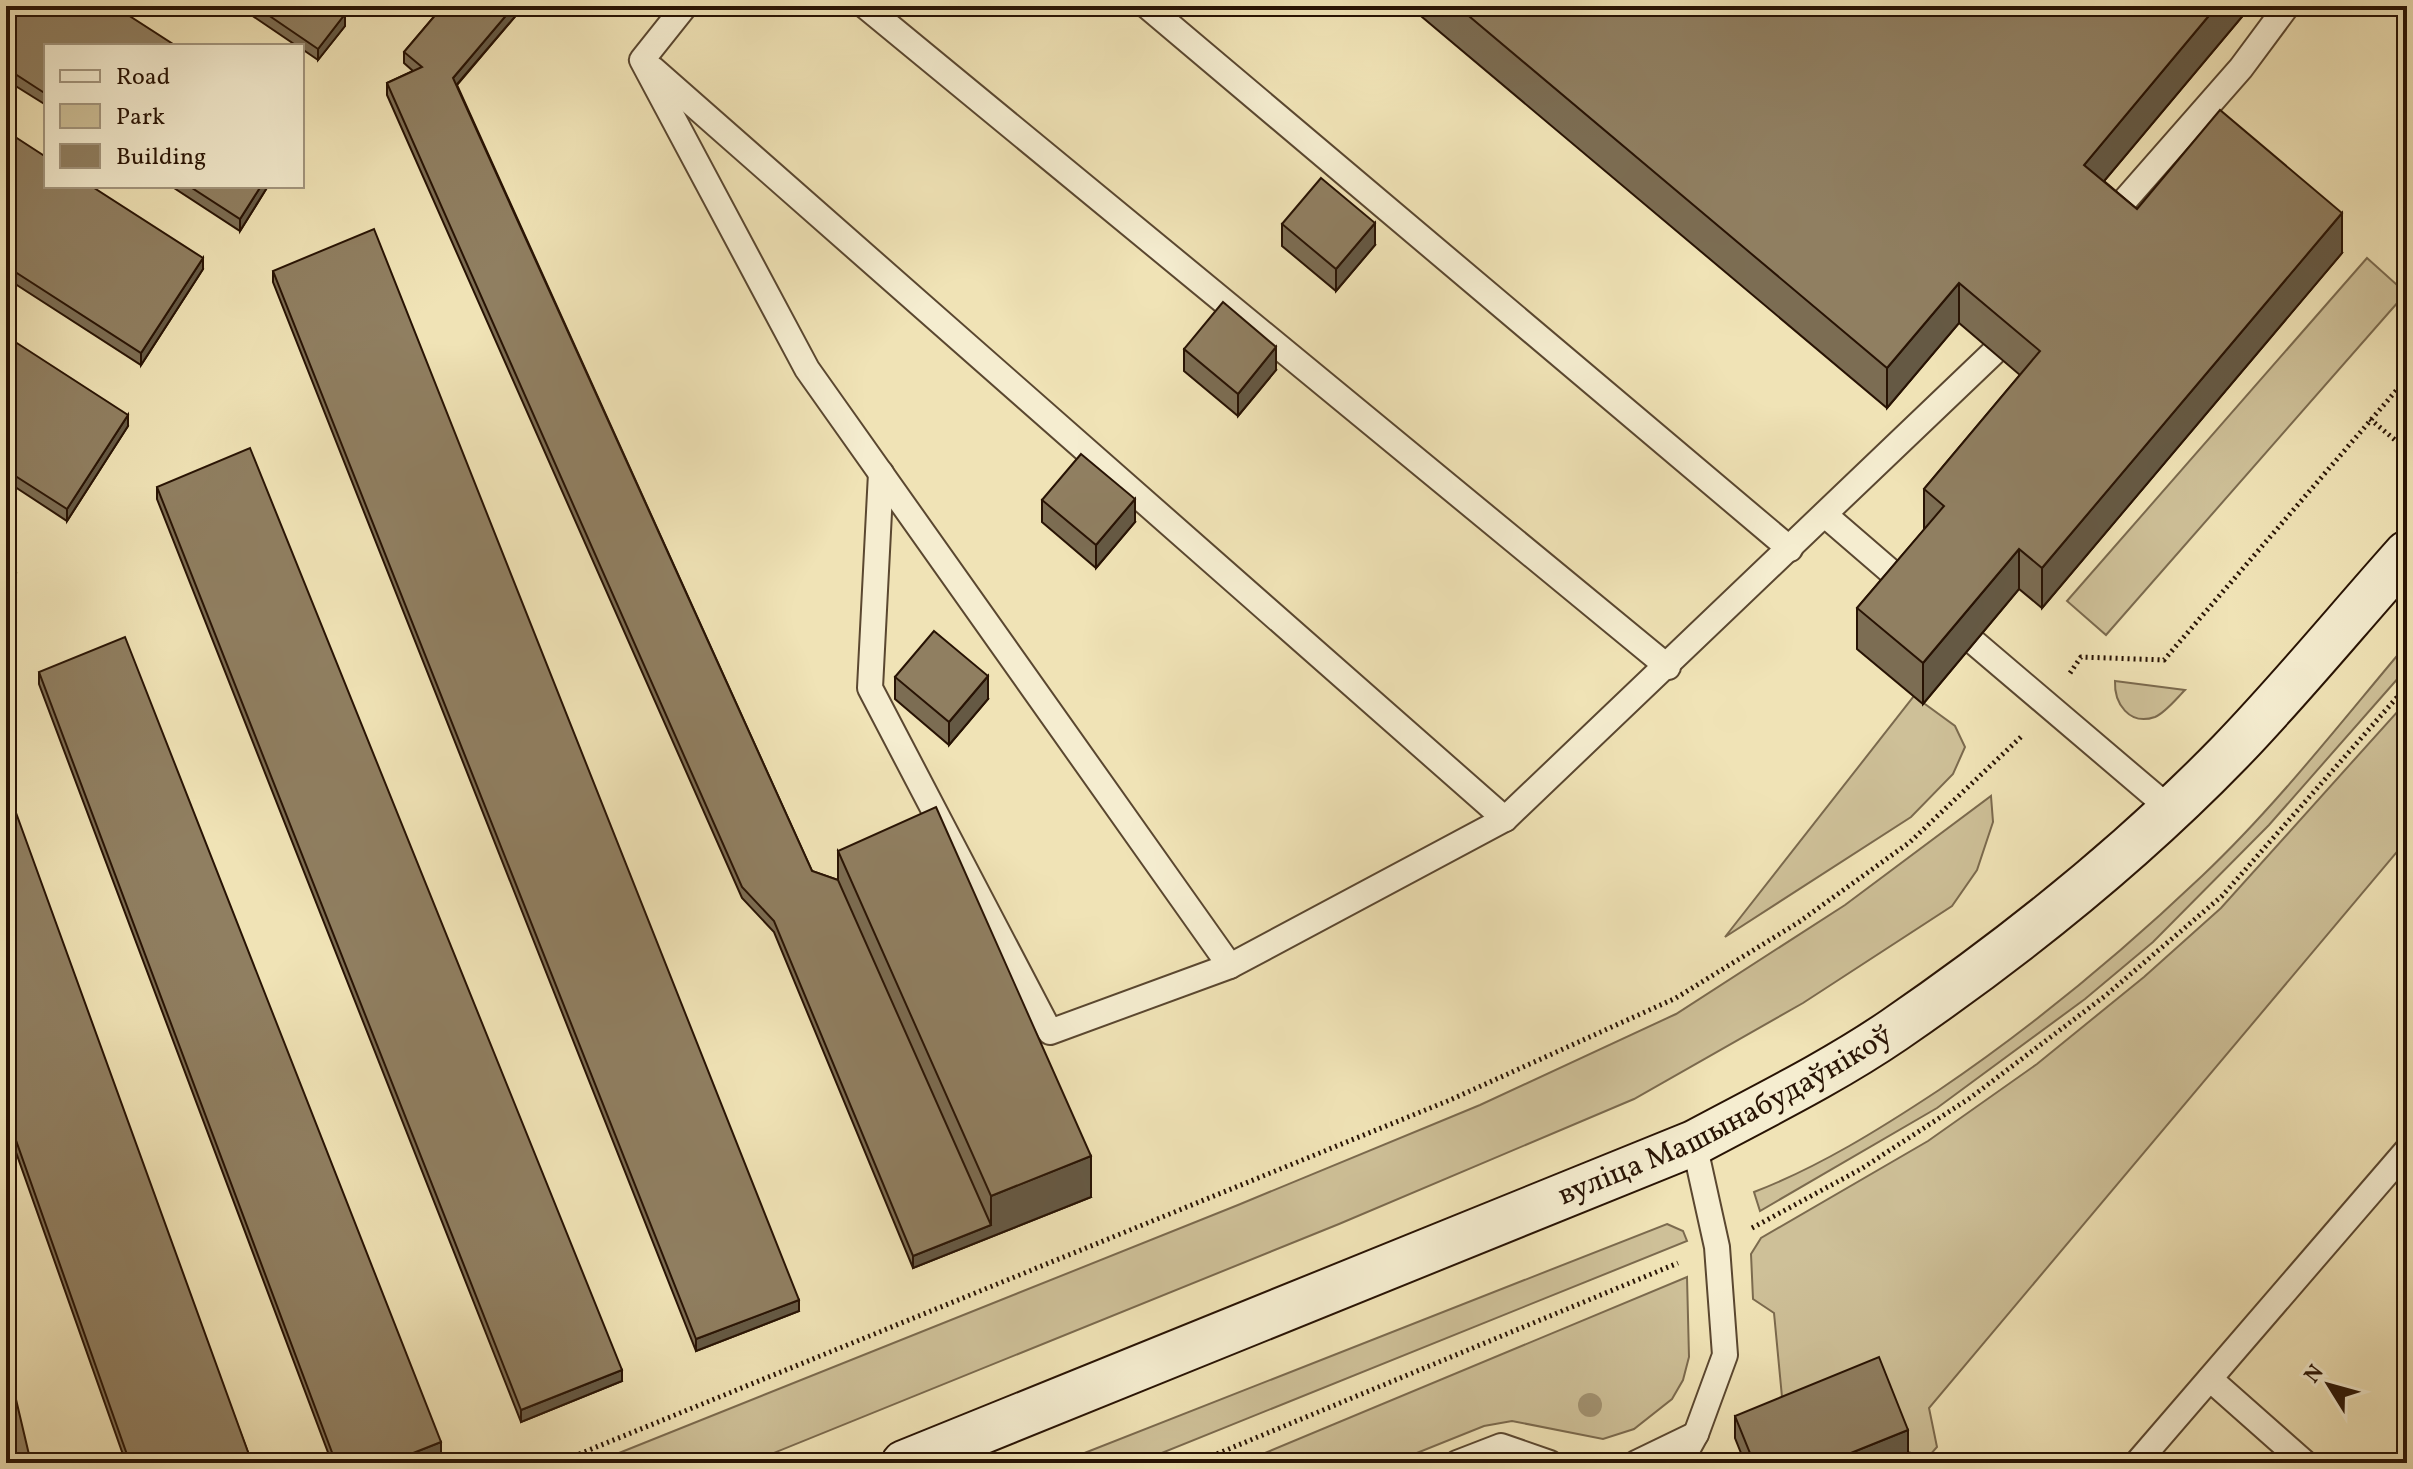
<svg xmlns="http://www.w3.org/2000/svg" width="2413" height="1469" font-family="Vollkorn,serif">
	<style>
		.green { fill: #cec098; stroke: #7b6a4e; stroke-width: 2 }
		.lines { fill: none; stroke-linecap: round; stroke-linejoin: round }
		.service-casing { stroke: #5a4730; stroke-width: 28 }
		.secondary-casing { stroke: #281304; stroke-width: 48 }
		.path { stroke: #281304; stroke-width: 5; stroke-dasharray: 2 4; stroke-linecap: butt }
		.service { stroke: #f5edd0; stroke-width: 24 }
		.secondary { stroke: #f5edd0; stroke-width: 44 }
		.tree { fill: #a29271 }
		.wall { fill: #7c6d53; stroke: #281304; stroke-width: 2 }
		.shaded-wall { fill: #655944; stroke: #281304; stroke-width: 2 }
		.building { fill: #907f61; stroke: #281304; stroke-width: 2 }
		.labels { text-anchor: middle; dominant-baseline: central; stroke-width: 6; stroke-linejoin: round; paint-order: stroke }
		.street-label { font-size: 30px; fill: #281304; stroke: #f5edd0 }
	</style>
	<rect width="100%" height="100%" fill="#f0e3b6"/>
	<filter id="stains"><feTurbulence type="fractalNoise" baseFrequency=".0025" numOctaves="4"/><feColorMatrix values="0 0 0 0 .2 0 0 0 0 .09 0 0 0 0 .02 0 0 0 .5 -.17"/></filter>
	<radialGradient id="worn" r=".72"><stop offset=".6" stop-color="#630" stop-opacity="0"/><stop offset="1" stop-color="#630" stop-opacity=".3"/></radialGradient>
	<g class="green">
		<polygon points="2367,258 2406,293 2106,635 2067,601"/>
		<path d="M2407,644V668L2269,825L2153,942L2085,999L1937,1108L1760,1211L1754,1192C1819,1167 1880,1129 1939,1090C2032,1027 2120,954 2202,876C2277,805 2341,722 2407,644Z"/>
		<path d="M2115,681L2185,690C2177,698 2165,713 2155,717C2129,726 2114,703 2115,681Z"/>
		<polygon points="1914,696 1955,726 1965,747 1953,774 1911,817 1725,937"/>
		<polygon points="2407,701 2407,840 1929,1408 1937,1447 1923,1463 1882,1463 1908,1452 1784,1418 1774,1313 1753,1299 1751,1254 1761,1238 1928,1141 2037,1064 2144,977 2221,908"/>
		<polygon points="1991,796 1993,822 1977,870 1952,906 1803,1003 1634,1099 1339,1224 749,1463 594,1463 1238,1205 1480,1105 1676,1014 1845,905"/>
		<polygon points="1667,1224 1683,1231 1687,1241 1137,1463 1059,1463"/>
		<polygon points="1687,1277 1689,1357 1683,1380 1672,1399 1634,1429 1603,1439 1512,1421 1484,1426 1392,1463 1241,1463"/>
	</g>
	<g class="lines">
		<g class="service-casing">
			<g id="service">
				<polyline points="685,6 642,60 807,369 1230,966 1505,819 1993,353"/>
				<polyline points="865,6 1668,667"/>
				<polyline points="1147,6 1790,549"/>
				<polyline points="653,69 1505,819"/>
				<polyline points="2105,223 2241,68 2287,6"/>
				<polyline points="881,473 870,688 1050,1032 1230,966"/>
				<polyline points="1825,515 1912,590"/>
				<polyline points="1949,621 2170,809"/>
				<polyline points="2210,1379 2305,1463"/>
				<polyline points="1457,1463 1501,1446 1550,1463"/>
				<polyline points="1636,1463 1696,1434"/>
				<polyline points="1680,1463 1696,1434 1725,1355 1717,1247 1694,1143"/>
				<polyline points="2137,1463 2407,1150"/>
			</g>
		</g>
		<g class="secondary-casing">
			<g id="secondary">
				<path id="s1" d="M904,1463L1694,1143C1761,1107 1831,1073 1894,1030C2012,949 2130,855 2230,752C2291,689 2348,619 2407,553"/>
			</g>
		</g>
		<g class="path">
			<polyline points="2370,419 2407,450"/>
			<polyline points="2070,673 2081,657 2164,660 2407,378"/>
			<polyline points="1752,1228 1861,1169 1970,1098 2105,996 2222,896 2407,686"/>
			<polyline points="557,1463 1450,1100 1676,998 1799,922 1910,842 2023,735"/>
			<polyline points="1195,1463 1678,1263"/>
		</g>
		<use href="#service" class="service"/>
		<use href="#secondary" class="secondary"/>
	</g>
	<circle class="tree" cx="1590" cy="1405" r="12"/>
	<g class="wall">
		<polygon points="6,6 46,46 46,105 6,80"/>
		<polygon points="238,6 334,6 345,26 318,60 302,49 302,46 297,46"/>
		<polygon points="443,6 524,6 457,85 812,871 838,880 838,851 1091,1197 913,1268 774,932 742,898 387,95 387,83 413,71 404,63 404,52"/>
		<polygon points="1409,6 2251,6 2104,181 2137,209 2342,253 2042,608 2019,589 1923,704 1857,649 1857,608 1924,530 1924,489 2020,375 1959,323 1887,408"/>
		<polygon points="6,131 203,269 141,365 6,278"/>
		<polygon points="171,186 268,186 240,231"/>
		<polygon points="1282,224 1375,245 1336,291 1282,246"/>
		<polygon points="273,271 799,1311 696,1351 273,282"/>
		<polygon points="6,336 128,426 67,521 6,481"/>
		<polygon points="1184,349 1276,370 1238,416 1184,371"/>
		<polygon points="157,487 622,1381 521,1422 157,499"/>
		<polygon points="1042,500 1135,522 1096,568 1042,522"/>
		<polygon points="39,672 441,1454 418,1463 332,1463 39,684"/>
		<polygon points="895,677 988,699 949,745 895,699"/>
		<polygon points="6,813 252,1463 126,1463 6,1124"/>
		<polygon points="1735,1416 1908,1453 1882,1463 1745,1463 1735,1438"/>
	</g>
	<g class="shaded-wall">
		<polygon points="514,6 524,6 453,89 453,78"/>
		<polygon points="2217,6 2251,6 2084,205 2084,165"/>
		<polygon points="345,14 345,26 318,60 318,49"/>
		<polygon points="261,186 268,186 240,231 240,219"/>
		<polygon points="2342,213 2342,253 2042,608 2042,568"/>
		<polygon points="1375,223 1375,245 1336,291 1336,269"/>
		<polygon points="203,258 203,269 141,365 141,353"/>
		<polygon points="1959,283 1959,323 1887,408 1887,368"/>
		<polygon points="1276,347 1276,370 1238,416 1238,394"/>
		<polygon points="128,415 128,426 67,521 67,509"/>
		<polygon points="1135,499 1135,522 1096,568 1096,545"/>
		<polygon points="2019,549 2019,589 1923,704 1923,663"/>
		<polygon points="16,573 16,585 6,601 6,589"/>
		<polygon points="988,676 988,699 949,745 949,722"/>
		<polygon points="1091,1156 1091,1197 913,1268 913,1256 991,1225 991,1196"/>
		<polygon points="799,1300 799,1311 696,1351 696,1339"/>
		<polygon points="622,1370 622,1381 521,1422 521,1410"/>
		<polygon points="1908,1430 1908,1453 1882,1463 1826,1463"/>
		<polygon points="441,1442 441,1454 418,1463 388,1463"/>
	</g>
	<g class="building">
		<polygon points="6,6 114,6 176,46 46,46 46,94 6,68"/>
		<polygon points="255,6 334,6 345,14 318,49"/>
		<polygon points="443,6 514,6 453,78 812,871 838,880 991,1225 913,1256 774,921 742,887 387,83 422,67 404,52"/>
		<polygon points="1457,6 2217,6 2084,165 2137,209 2220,110 2342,213 2042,568 2019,549 1923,663 1857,608 1944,506 1924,489 2040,351 1959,283 1887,368"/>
		<polygon points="6,131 46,157 46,186 91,186 203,258 141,353 6,266"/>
		<polygon points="1321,178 1375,223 1336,269 1282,224"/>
		<polygon points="189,186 261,186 240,219"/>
		<polygon points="374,229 799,1300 696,1339 273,271"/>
		<polygon points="1223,302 1276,347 1238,394 1184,349"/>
		<polygon points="6,336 128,415 67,509 6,470"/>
		<polygon points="250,448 622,1370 521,1410 157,487"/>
		<polygon points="1081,454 1135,499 1096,545 1042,500"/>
		<polygon points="6,567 16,573 6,589"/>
		<polygon points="934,631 988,676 949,722 895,677"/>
		<polygon points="125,637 441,1442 388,1463 336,1463 39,672"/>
		<polygon points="936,807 1091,1156 991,1196 838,851"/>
		<polygon points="15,810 252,1463 130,1463 6,1112 6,813"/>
		<polygon points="6,1357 31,1463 6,1463"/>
		<polygon points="1879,1357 1908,1430 1826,1463 1754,1463 1735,1416"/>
	</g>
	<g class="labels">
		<g class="street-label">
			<text stroke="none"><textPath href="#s1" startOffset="892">вуліца Машынабудаўнікоў</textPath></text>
		</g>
	</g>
	<rect width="2413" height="1469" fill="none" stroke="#f0e3b6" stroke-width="32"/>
	<rect x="8" y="8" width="2397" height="1453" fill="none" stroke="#281304" stroke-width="4"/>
	<rect x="16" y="16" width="2381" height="1437" fill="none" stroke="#281304" stroke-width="2"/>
	<rect x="44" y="44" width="260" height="144" fill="#f5edd0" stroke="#a3967e" stroke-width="2"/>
	<rect x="60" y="70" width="40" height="12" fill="#f5edd0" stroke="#a3967e" stroke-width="2"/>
	<text x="116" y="84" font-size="24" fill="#281304">Road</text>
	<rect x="60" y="104" width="40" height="24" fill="#cec098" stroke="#a3967e" stroke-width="2"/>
	<text x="116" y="124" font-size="24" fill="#281304">Park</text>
	<rect x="60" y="144" width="40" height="24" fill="#907f61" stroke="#a3967e" stroke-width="2"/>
	<text x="116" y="164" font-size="24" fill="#281304">Building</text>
	<g transform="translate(2329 1385) rotate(307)" stroke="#f5edd0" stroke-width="6" paint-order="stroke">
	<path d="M0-6L14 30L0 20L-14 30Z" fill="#281304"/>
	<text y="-12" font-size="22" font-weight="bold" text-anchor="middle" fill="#281304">N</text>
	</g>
	<rect width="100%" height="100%" filter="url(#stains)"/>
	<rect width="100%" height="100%" fill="url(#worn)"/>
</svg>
